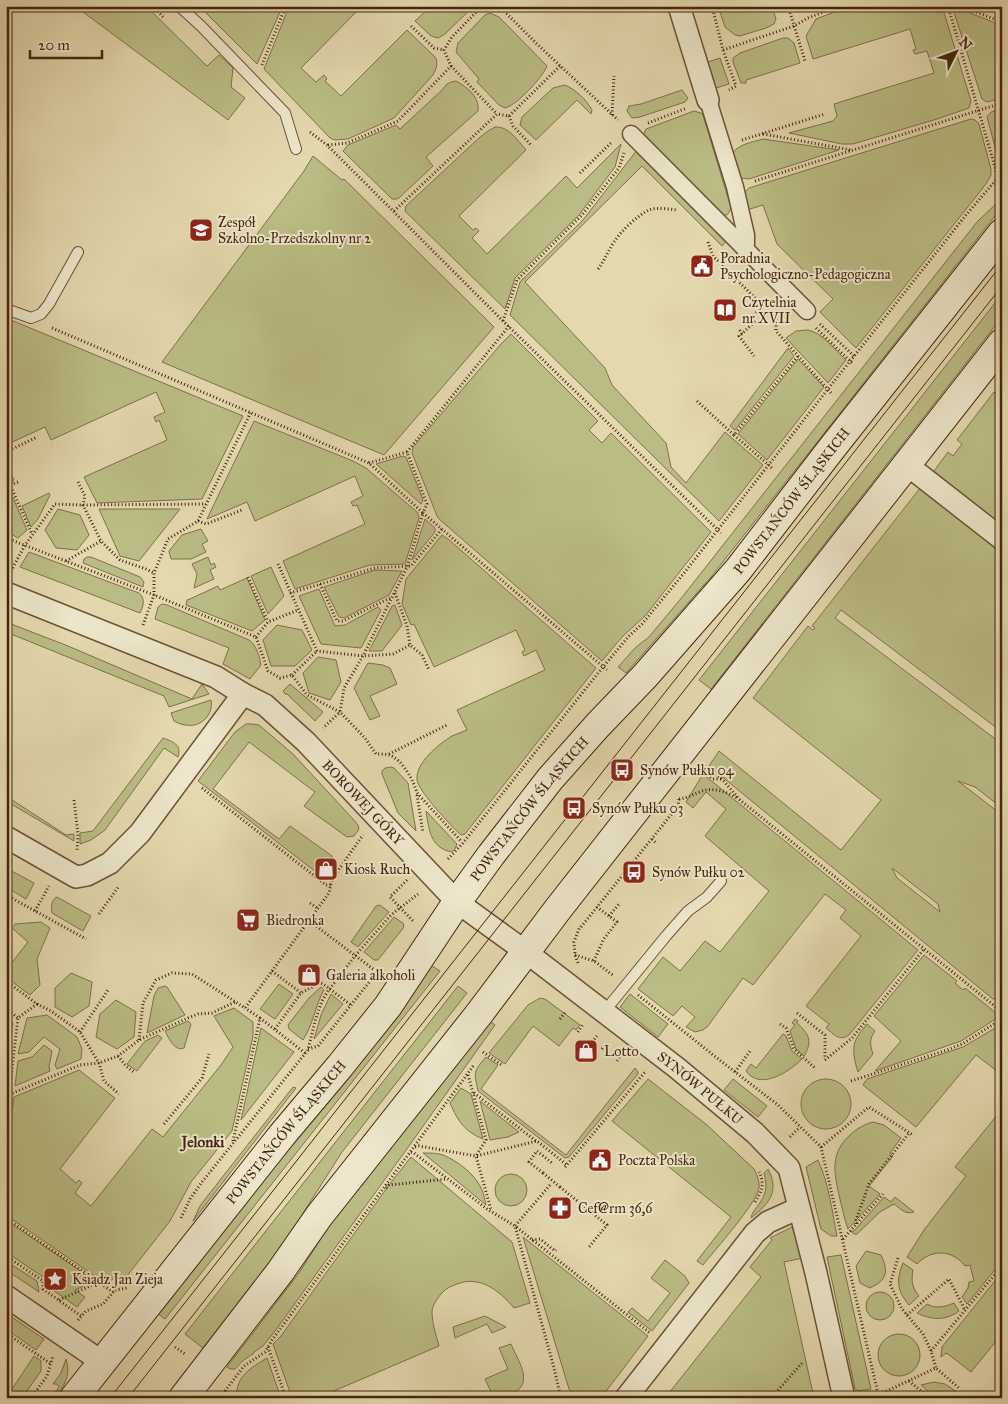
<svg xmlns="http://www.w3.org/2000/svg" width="1008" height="1404" font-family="'IM FELL Great Primer',serif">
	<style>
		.green { fill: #bbbc85; stroke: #80704a; fill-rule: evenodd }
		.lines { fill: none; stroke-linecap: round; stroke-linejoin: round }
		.service-casing { stroke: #6d5237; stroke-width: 12 }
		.pedestrian-casing { stroke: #6d5237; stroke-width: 19 }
		.minor-casing { stroke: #6d5237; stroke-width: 24 }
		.secondary-casing { stroke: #45250f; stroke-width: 30 }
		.path { stroke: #45250f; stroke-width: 3; stroke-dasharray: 1 2.5; stroke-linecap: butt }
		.service { stroke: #ede6ca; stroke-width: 10 }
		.pedestrian { stroke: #ede6ca; stroke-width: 16 }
		.minor { stroke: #ede6ca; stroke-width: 21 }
		.secondary { stroke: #ede6ca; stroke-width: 28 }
		.tram { stroke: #45250f; stroke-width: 1 }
		.path-bridge { stroke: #45250f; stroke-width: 3; stroke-dasharray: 1 2.5; stroke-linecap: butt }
		.labels { text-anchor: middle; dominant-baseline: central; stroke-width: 4; stroke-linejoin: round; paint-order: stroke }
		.poi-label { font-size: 14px; fill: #45250f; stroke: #ede6ca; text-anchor: start }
		.street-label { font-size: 14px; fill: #45250f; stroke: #ede6ca }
		.neighbourhood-label { font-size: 15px; font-weight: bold; fill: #45250f; stroke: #ede6ca }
	</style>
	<rect width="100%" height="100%" fill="#e4d8ae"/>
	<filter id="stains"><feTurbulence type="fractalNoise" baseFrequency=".004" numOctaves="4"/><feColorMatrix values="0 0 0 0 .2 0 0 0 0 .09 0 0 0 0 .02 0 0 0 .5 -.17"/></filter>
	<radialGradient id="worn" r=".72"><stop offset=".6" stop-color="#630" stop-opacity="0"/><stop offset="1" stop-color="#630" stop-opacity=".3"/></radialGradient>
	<g class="green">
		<polygon points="75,6 145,6 147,7 207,66 219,55 233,68 231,87 245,98 228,120"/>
		<polygon points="199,6 281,6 280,12 257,64"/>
		<path d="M288,6H362L301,68L316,82L324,75L327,79L325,81L341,96L407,30L436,58C438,65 436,69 433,75L394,118L348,139L335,140L330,138L264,69L286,14Z"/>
		<polygon points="431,6 474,6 445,34 438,38 431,36 415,21"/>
		<polygon points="718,6 772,6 776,19 774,24 766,28 740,36 735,35 725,27"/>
		<polygon points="850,6 942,6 971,101 969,108 937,119 853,144 842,144 789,133 833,121 837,116 834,104 934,73 927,51 915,54 913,50 916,49 910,29 813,59 806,36 816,19"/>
		<polygon points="952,6 993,22 1002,29 1002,98 987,102 982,99"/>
		<path d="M490,13L499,17L547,66C543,77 516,106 505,108L499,105L477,82L479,79L456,52L458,43L485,15Z"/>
		<polygon points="783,38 788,38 794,43 800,63 746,80 746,83 741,83 733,62 733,58 740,53"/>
		<polygon points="720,58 729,84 713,89 705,63"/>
		<path d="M456,81C467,87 480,97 478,111L426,157L433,166L400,197L397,199H392L343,151L348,145L396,125L400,129L441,91L447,84L451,82Z"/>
		<path d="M565,85C576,90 586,99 592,110L591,114L577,100L536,140L520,125L522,117L553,88Z"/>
		<polygon points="682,90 688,98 685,102 640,117 632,118 627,111 629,106 641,104"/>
		<polygon points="1002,109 1002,153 998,158 987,117 991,112"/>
		<polygon points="694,111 701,113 703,115 731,208 728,214 722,217 643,136 646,129"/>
		<polygon points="971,119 975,120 979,124 991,169 991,175 986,184 856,348 820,312 833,299 777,244 763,205 747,210 744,193 749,188"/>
		<path d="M495,127C509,126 518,141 526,150L459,216L473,230L476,228L479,231L472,238L487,254L566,176L577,188L621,144L615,167L579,215L515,278L505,309L405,211L406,206L479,138L488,131Z"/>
		<path d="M763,139L839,150L749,179L741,178L738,175L732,154C738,144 753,142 763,139Z"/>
		<polygon points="637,150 726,241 722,246 642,166 525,282 605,368 612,385 666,443 671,467 686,483 725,432 763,465 719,521 510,315 520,282 583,220"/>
		<polygon points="313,156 342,180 344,179 494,327 384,455 162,362 304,171"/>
		<polygon points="1002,198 1002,207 711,577 626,673 618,667 636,647 649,637 683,596 977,222"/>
		<polygon points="1002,294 1002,317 711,689 699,680"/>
		<polygon points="6,318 243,416 202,499 97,503 84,477 167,440 159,420 156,422 154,417 165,412 156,392 51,440 45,427 6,445"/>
		<path d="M808,330C823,333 835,350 846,360L828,383L786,338L796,331Z"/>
		<polygon points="511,334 598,421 589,430 602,443 611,433 711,532 645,616 622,637 602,661 439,519 437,516 412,453 413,447 501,344"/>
		<polygon points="788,348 794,356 735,430 730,426"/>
		<polygon points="798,359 824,387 767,460 738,434"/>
		<polygon points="994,392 1000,397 1002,396 1002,530 931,475 948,452 953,456 962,444 957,440"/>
		<polygon points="254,421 353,461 366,468 418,513 419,518 405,564 370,565 295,589 283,561 365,524 357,505 353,506 351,502 363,496 355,476 255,521 247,502 207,519"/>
		<polygon points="403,456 406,457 422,497 423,500 421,504 376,464"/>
		<polygon points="10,472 14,480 7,484 27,530 18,538 6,531 6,474"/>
		<path d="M921,487L1002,548V732L841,610L835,618L1002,744V808L975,787L958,781L1002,815V999H993L709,766L719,751L841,850L881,800L753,698L808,626L813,630L815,628L812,626ZM892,868L938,904L940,912L897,878Z"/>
		<polygon points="49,493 50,495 38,519 31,527 22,506"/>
		<polygon points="58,509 80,515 89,535 77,550 56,548 45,530"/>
		<polygon points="99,509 180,509 139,561 120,556"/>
		<polygon points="425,519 435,528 435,532 412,560"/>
		<polygon points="201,529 208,541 202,544 206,552 191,559 171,559 169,551 182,535"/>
		<path d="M442,535L448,539L596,668L465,834L461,835C451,826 419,792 417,780C415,763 439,744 452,736C457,734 462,732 467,730L457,710L545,670L536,650L524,656L522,652L525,650L516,630L434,667L414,624L411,625L402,604L406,579Z"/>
		<path d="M29,552L139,593C146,599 143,607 140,613L20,567Z"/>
		<polygon points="87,557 91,557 140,577 144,582 143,587 83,563 84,559"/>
		<polygon points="208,557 211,565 214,563 216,567 210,570 214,579 194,588 197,574 192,564"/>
		<polygon points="271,567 284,596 268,614 251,576"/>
		<polygon points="375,570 402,571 389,595 344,618 339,617 324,587"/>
		<polygon points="247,578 265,620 252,631 186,605 187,600 190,599 218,586 220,590"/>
		<polygon points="319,589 335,626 345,625 378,607 381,610 361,648 321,644 299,596"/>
		<path d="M162,604L167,605L249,640C257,646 259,656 261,665L250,679L223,664L229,648L155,619L158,607Z"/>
		<polygon points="395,605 402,625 382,651 369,651 392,606"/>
		<polygon points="6,622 68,646 192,699 202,684 209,694 169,707 164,696 6,632"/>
		<polygon points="277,625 302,630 312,650 295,666 271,666 263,640"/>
		<polygon points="318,657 336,660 341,682 330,700 309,693 303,673"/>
		<polygon points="368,663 383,665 390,668 397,684 370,696 380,716 370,720 354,688"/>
		<polygon points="290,684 323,712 315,721 287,694 285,694 283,691"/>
		<path d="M211,700C214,714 201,728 186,725C182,725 178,723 174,721L171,713Z"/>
		<polygon points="246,724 252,724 259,725 293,754 353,819 358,825 359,829 354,836 347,837 304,806 315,792 249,742 213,789 279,839 290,826 332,856 334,866 325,879 198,781 235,732"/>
		<path d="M163,738C173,742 182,744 178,757L164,748L105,830L91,840L80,844V833L93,831Z"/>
		<polygon points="391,767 394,768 408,783 416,831 398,813 382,774 382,771 385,768"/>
		<path d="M703,774L918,950L849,1035C839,1042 834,1034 826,1028L829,1024L806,1006L861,936L840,918L846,910L825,894L753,985L743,978L708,1026L703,1030L695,1032L686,1027L695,1017L682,1006L673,1016L638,989L663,957L680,971L705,941L720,952L769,891L705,836L726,809L706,792L693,808L686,802Z"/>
		<polygon points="6,796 66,835 74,834 74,841 6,801"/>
		<path d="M426,811L457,844L455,849L452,852C430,848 429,829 426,811Z"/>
		<polygon points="6,868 34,883 26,899 6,887"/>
		<path d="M57,897L91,916L83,931L52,913C51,907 51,900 57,897Z"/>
		<polygon points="380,905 389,912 358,947 351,942 376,906"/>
		<polygon points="394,917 403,923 404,927 378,960 374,960 364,952"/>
		<polygon points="41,922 50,928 37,959 40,985 30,995 6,977 6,970 28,942 12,928 15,924"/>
		<polygon points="924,955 957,981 955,983 963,990 965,988 996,1013 997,1018 961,1041 875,1071 901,1041 874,1016"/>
		<polygon points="429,964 440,971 165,1319 157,1313"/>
		<polygon points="71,973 92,982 89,1006 72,1017 55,1007 55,988"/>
		<polygon points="279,984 293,994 275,1019 260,1009"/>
		<polygon points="165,986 167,987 185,1015 147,1033 154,996 158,988"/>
		<polygon points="458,986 467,993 342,1152 286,1240 267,1268 204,1349 185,1334"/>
		<path d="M321,987L324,990C315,1006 313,1025 303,1040L289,1029L288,1025L309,998Z"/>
		<polygon points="331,994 343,1004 314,1039 321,1015"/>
		<polygon points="630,994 668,1024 658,1037 620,1007"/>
		<polygon points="540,998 545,999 580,1025 576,1030 573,1028 559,1046 533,1026 505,1064 489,1053 528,1005"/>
		<polygon points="116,1000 136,1012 134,1037 117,1049 96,1037 100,1014"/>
		<polygon points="234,1008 253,1022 253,1036 232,1131 191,1182 170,1221 127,1276 114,1277 108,1285 6,1215 6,1160 14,1097 79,1070 115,1098 60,1169 76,1183 79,1180 82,1183 75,1193 91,1206 152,1129 163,1137 221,1065 233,1047 214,1016"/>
		<polygon points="47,1015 77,1037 82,1049 81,1059 57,1069 55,1065 60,1049 44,1037 29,1052 18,1054 27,1018"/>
		<polygon points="6,1018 13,1023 6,1070"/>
		<path d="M795,1019L798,1021L797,1023C809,1034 813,1041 804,1056L796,1049L790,1031L795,1025L792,1023Z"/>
		<path d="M188,1021L191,1024L184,1048C175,1052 169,1039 165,1031Z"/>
		<path d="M490,1021L495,1025L404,1153L275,1331L263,1346L254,1352L253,1354C246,1358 241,1362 235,1369H230L227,1367L299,1273L332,1221Z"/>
		<path d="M867,1024L875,1031C869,1039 870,1045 873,1054L858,1072C855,1063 852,1051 855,1042C857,1036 863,1029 867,1024Z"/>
		<polygon points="1002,1024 1002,1066 997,1071 976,1055 916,1127 863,1085 867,1079 963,1047"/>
		<polygon points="261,1028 294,1052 241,1120"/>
		<path d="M783,1034L786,1036L792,1051L802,1059C789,1072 760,1091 746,1071L751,1064L756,1068Z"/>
		<polygon points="158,1035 162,1038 137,1071 127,1064 145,1041"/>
		<polygon points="44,1045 52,1051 49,1067 50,1071 15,1086 18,1061 32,1057"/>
		<path d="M486,1057L498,1065L481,1089L566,1155L635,1068L638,1072V1074L569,1157L565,1158L478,1091C474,1072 473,1072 486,1057Z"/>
		<circle cx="826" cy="1104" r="25"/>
		<path d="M648,1079L707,1125L754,1169C757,1175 760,1182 759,1188C757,1203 714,1251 703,1265L697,1261L731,1217L612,1121Z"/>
		<polygon points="733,1079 767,1106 758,1117 724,1090"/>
		<polygon points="293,1087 296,1088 193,1221 200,1206 206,1198"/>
		<path d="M461,1088L471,1094L483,1139C464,1131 458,1121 450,1103Z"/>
		<polygon points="480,1101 519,1132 508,1137 490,1140"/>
		<path d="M1002,1109V1261L967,1304L962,1297L968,1288L969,1282L974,1281L970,1265L965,1266C952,1249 931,1249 917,1264L907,1257L924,1230L966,1176L955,1167Z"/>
		<path d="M873,1122L884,1125L901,1138L890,1153L893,1156L869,1186L880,1194L848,1229C844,1218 842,1207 839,1195C834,1172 830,1153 850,1135C856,1129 865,1124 873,1122Z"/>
		<path d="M423,1153C430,1153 437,1153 443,1155C458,1161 476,1175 482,1190C484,1195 485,1200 486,1205Z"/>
		<path d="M411,1157L512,1242L530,1303L514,1308C500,1291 480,1275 457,1284C451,1286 445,1289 441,1294C437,1299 432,1306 432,1312C432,1323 436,1335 439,1346L334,1391L337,1398H292L273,1344L281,1336L389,1185Z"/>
		<path d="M818,1160C829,1184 832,1211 837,1236H831L821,1229L806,1167Z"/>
		<path d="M768,1169C780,1191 769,1204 751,1218C752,1213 754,1211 757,1207C766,1195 768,1188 764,1173Z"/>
		<circle cx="511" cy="1190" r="16"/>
		<path d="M884,1197L891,1202L895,1197L914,1212C905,1215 901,1209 894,1204L880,1212L857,1234H854L850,1231H854Z"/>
		<polygon points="6,1220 95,1281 75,1290 85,1297 77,1307 47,1286 49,1281 6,1252"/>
		<polygon points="792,1227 794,1228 803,1258 784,1262 814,1398 665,1398 761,1277 750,1267 772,1240 770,1238"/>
		<polygon points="523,1237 648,1336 601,1398 577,1398 569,1389"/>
		<path d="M866,1251L881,1255C889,1272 887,1280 870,1288L860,1283L856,1266Z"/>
		<polygon points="841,1255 871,1389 859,1391 855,1389 827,1257"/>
		<polygon points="665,1260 685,1276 689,1283 652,1331 628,1312 632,1308 648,1321 670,1293 651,1278"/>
		<polygon points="6,1261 37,1281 39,1292 6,1270"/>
		<path d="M903,1263L913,1270C911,1280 912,1288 919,1296L909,1305C897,1291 896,1280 903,1263Z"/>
		<polygon points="1002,1272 1002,1334 971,1372 948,1354 946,1353 941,1357 942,1347"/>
		<circle cx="880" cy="1306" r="14"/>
		<path d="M954,1303L959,1311C946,1321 931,1320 917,1313L927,1304C936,1309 945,1307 954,1303Z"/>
		<polygon points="6,1313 44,1339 36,1350 6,1329"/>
		<polygon points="485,1316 506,1327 492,1333 487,1324 455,1338 453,1327"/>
		<circle cx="899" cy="1355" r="21"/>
		<path d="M511,1344C517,1359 535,1383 513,1393C506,1396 501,1398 494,1398L485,1379L508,1369L499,1348Z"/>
		<polygon points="34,1356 41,1361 41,1371 22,1398 6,1398"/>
		<path d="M267,1358L281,1398H237C235,1376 251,1368 267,1358Z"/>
		<path d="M66,1359C71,1375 65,1385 55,1398H51L59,1387L57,1384H53L61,1373Z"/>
		<polygon points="934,1382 945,1384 957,1392 953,1398 936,1398 921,1385"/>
	</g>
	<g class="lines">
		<g class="service-casing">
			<g id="service">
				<polyline points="179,6 201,26 285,113 296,149"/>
				<polyline points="6,309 31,318 41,314 49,304 78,252"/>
				<polyline points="604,1012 666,936 688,911 707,897 721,881"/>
			</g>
		</g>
		<g class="pedestrian-casing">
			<g id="pedestrian">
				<polyline points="708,100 735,187 746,235 746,244 744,248"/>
				<polyline points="631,134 807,311"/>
			</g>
		</g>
		<g class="minor-casing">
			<g id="minor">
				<polyline points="679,6 708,100"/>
				<polyline points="906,464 1002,539"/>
				<path id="s1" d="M6,593L216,677L243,694L265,705L306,742L457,902L526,952L677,1068L755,1133L789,1168L816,1273L844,1398"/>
				<polyline points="6,837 76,877 87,875 110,863 140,833 243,694"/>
				<polyline points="6,1296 102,1362"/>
				<polyline points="626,1398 755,1233 768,1222 799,1208"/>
			</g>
		</g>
		<g class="secondary-casing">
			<g id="secondary">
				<path id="s2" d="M74,1398L282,1135L340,1066L388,1006L457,902L491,855L550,779L598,725L645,676L738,570L832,448L1002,233"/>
				<polyline points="183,1398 280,1272 319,1216 479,1014 558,909 1002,343"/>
			</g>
		</g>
		<g class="path">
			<polyline points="153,6 163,17"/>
			<polyline points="499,6 537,44 618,120"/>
			<polyline points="712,6 723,50 736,86 729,90"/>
			<polyline points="788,6 805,61"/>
			<polyline points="948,6 997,174 1002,178"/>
			<polyline points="960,6 997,20 1002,16"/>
			<polyline points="411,26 434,48 444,50"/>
			<polyline points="723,50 794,26 808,18 838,6"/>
			<polyline points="262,65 283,13 285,6"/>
			<polyline points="451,66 497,114"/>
			<polyline points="612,115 614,76"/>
			<polyline points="509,116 513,126 531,145"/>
			<polyline points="648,123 687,108"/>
			<polyline points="310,132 327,145 503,321 721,533"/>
			<polyline points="763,134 851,150"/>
			<polyline points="742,140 825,114"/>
			<polyline points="328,145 347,143 398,121 451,66 444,50 452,37 482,6"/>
			<polyline points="580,173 612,142"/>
			<polyline points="755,181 1002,103"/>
			<polyline points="394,211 497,114 509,116 560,66"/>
			<polyline points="708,242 713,256 763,306 750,319 754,322 742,334 739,329"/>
			<path d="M598,269C605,260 608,251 614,242C621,231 638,215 649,210C657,207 668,209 677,210"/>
			<polyline points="776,308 776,331 831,393"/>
			<polyline points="503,321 517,280 582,215 619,168 624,153"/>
			<polyline points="820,324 854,356"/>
			<polyline points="509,326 407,452 427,504 423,513 607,670"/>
			<path d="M52,328L369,463L423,513L407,567L363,656L344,688L340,712L365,738L376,754C380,754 385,754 389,755C402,759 414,781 417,793L462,842"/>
			<polyline points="816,328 853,364"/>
			<polyline points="742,334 739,336 754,356"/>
			<polyline points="697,401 734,435 798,356"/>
			<polyline points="734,435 772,468"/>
			<polyline points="6,452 37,437"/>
			<polyline points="369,463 407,452"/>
			<polyline points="18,482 10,485 32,534"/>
			<polyline points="78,482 85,496 83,505 101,541 120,560 146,569 154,573"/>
			<polyline points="198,521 206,524 242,510"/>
			<polyline points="6,538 154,595 256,637 268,671 280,678 292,675 307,695 340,712 323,728"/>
			<polyline points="66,561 101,541"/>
			<polyline points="278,564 317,651 363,656 393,654 410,645 422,655 429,670"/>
			<polyline points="11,571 25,545 55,504 83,505 206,504"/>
			<polyline points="248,577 268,622"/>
			<polyline points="320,584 337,621 343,621 392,597"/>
			<polyline points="290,593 375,568 411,566 442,529"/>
			<polyline points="395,593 407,626 410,645"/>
			<polyline points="143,625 154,595 154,573 168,539 198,521 251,412"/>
			<polyline points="256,637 268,622 298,610"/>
			<polyline points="292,675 317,651"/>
			<polyline points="389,754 447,725"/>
			<polyline points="703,766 704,772 713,779 722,779"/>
			<polyline points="704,766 722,779 740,800 1002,1012"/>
			<polyline points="202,788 326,885 331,885"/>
			<polyline points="417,795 423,833"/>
			<path d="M679,799C688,798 694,794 702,791C714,787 727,792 737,798"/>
			<polyline points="74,800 78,834 77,852"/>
			<polyline points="652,839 656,843"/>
			<polyline points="448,859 463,843 603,667 629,636 642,624 684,573 828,389 966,215 1002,173"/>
			<polyline points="407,880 390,897 414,922"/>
			<polyline points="6,895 86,939"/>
			<polyline points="310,903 317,908"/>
			<polyline points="35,911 49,886"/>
			<polyline points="99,914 119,886"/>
			<polyline points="609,916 619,904"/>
			<polyline points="308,920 377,972"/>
			<polyline points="581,927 678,806 679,799"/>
			<polyline points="575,955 594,961 614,976"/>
			<polyline points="594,961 603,940 617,922 597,907"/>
			<polyline points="578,963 575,955 574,942 580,926"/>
			<polyline points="272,971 301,993"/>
			<polyline points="315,980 323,984 351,1005"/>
			<polyline points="6,981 37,1004 18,1018 10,1085 6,1087"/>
			<polyline points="638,995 717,1058 778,1105 821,1147 879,1398"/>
			<polyline points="37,1004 51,1011 80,1032 99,1063 104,1081 119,1094"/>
			<polyline points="6,1008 18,1018"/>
			<polyline points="797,1013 825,1035 825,1059"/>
			<polyline points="260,1018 305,1053"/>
			<polyline points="560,1019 566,1011"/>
			<polyline points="780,1024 786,1028 794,1049 816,1069"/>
			<polyline points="275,1029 301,993 320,983"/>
			<polyline points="80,1032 108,990"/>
			<polyline points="578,1032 583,1024"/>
			<polyline points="139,1040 143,1003 156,980 172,973 192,974 245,1008 329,893 332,879 363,835"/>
			<polyline points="592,1042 597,1036"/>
			<polyline points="308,1049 318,1046 375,975"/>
			<polyline points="602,1049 606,1043"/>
			<polyline points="483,1052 503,1066"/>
			<polyline points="118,1056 126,1066 135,1073"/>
			<polyline points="825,1060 852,1038 924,949"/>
			<polyline points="617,1061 621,1054"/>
			<polyline points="735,1072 750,1051"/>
			<polyline points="468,1075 486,1140 476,1156 491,1210"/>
			<polyline points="851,1081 947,1050 962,1044 1002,1019"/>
			<polyline points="474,1093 536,1141"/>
			<polyline points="6,1111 8,1095 80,1065 99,1063 118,1056 139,1040 188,1018 198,1014 212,1013 235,1002"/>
			<polyline points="164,1124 202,1078 209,1054"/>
			<polyline points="790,1137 800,1127"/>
			<polyline points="233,1141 260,1018 245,1008"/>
			<polyline points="415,1147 419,1146 476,1156 537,1141 567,1165"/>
			<polyline points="821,1147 869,1107 913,1135"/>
			<polyline points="411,1152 414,1153 487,1209 515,1226 554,1368 561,1398"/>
			<polyline points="565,1167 645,1072"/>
			<polyline points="543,1173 529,1162 537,1151 552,1163"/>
			<polyline points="550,1185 515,1226 650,1333"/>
			<polyline points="560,1187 607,1225 589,1247"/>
			<polyline points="386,1188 389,1185 447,1179"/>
			<path d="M755,1202C762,1191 765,1184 759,1172"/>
			<polyline points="6,1218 113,1292"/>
			<polyline points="181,1218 190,1199 202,1182 308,1050 315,1021 322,1001 328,991 355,956 391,915 418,894"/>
			<polyline points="856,1224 856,1220 869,1184 909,1133"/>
			<polyline points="843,1239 883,1194"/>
			<polyline points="532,1240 540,1239 555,1251 556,1250"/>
			<polyline points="6,1256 43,1281 43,1289 81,1316"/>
			<polyline points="898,1258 890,1284 902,1309 923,1334 931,1351 936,1368"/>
			<polyline points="59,1300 99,1282"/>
			<polyline points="907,1315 949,1279 965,1310"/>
			<polyline points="78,1320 86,1311 103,1304 115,1290 127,1288"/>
			<polyline points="6,1333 51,1364"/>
			<polyline points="175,1347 185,1354"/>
			<polyline points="268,1347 286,1398"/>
			<polyline points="931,1351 1002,1266"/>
			<polyline points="909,1381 930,1398"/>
			<polyline points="225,1391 244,1366 265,1352 272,1340 474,1065"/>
			<polyline points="225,1391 227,1398"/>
			<polyline points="449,1395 451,1398"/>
			<polyline points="873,1396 878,1395 936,1368 960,1389"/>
			<polyline points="31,1398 47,1376 53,1356"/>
			<polyline points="537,1398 560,1395"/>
			<polyline points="771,1398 803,1362"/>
		</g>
		<use href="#service" class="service"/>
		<use href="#pedestrian" class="pedestrian"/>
		<use href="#minor" class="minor"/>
		<use href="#secondary" class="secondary"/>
		<g class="tram">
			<polyline points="110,1398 1002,264"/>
			<polyline points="128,1398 1002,286"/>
		</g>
		<polyline class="path-bridge" points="543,1173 560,1187"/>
	</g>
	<defs>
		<g id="school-square" transform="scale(1.25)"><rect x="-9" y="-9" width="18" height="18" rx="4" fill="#8f2418" stroke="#ede6ca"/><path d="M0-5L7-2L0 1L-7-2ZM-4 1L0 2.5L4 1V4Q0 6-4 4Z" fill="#fff"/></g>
		<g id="civic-square" transform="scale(1.25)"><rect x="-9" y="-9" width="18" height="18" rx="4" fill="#8f2418" stroke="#ede6ca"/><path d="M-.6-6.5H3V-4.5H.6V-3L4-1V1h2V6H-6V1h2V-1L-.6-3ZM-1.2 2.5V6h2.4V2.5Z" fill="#fff"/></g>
		<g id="library-square" transform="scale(1.25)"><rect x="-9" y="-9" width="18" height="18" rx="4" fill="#8f2418" stroke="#ede6ca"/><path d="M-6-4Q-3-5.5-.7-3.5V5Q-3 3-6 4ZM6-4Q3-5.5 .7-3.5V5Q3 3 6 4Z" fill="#fff"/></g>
		<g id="bus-square" transform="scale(1.25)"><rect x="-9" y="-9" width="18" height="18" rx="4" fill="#8f2418" stroke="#ede6ca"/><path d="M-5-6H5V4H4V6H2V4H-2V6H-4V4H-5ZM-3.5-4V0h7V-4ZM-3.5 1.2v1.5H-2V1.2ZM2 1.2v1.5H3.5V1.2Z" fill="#fff"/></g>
		<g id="shop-square" transform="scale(1.25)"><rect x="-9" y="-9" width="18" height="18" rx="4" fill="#8f2418" stroke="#ede6ca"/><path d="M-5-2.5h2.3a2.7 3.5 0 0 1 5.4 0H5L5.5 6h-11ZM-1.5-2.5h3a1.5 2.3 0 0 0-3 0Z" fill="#fff"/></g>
		<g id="supermarket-square" transform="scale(1.25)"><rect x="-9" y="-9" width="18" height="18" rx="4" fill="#8f2418" stroke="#ede6ca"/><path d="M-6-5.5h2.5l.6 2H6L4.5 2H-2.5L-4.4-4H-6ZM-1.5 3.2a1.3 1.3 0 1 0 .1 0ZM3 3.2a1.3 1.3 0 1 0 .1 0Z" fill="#fff"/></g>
		<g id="pharmacy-square" transform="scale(1.25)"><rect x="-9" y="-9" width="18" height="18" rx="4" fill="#8f2418" stroke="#ede6ca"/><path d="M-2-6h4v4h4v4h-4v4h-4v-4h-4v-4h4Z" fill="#fff"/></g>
		<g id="sight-square" transform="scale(1.25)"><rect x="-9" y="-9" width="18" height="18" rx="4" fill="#8f2418" stroke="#ede6ca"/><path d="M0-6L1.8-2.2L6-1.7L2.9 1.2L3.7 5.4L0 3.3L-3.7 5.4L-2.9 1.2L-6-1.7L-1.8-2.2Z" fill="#fff"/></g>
	</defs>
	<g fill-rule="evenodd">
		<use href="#school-square" x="201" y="230"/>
		<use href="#civic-square" x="702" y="266"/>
		<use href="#library-square" x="725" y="310"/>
		<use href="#bus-square" x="622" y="770"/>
		<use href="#bus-square" x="574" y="808"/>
		<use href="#shop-square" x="326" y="869"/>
		<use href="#bus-square" x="634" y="872"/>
		<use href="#supermarket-square" x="248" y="920"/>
		<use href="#shop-square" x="309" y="975"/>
		<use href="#shop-square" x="586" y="1051"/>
		<use href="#civic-square" x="600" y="1160"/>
		<use href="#pharmacy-square" x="560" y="1208"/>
		<use href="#sight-square" x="55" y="1279"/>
	</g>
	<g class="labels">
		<g class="poi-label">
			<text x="218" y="222">Zespół<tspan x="218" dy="16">Szkolno-Przedszkolny nr 2</tspan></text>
			<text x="720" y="258">Poradnia<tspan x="720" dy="16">Psychologiczno-Pedagogiczna</tspan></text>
			<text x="742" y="302">Czytelnia<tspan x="742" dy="16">nr XVII</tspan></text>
			<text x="640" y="770">Synów Pułku 04</text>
			<text x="592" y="808">Synów Pułku 03</text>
			<text x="344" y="869">Kiosk Ruch</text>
			<text x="652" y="872">Synów Pułku 02</text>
			<text x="266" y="920">Biedronka</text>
			<text x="326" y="975">Galeria alkoholi</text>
			<text x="604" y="1051">Lotto</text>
			<text x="618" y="1160">Poczta Polska</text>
			<text x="578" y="1208">Cef@rm 36,6</text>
			<text x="72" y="1279">Ksiądz Jan Zieja</text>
		</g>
		<g class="street-label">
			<text stroke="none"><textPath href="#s2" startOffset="1150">POWSTAŃCÓW ŚLĄSKICH</textPath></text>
			<text stroke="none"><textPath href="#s1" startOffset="421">BOROWEJ GÓRY</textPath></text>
			<text stroke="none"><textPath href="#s2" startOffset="745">POWSTAŃCÓW ŚLĄSKICH</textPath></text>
			<text stroke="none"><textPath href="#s1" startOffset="864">SYNÓW PUŁKU</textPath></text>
			<text stroke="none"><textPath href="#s2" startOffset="340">POWSTAŃCÓW ŚLĄSKICH</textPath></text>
		</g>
		<g class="neighbourhood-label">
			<text x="203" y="1142">Jelonki</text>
		</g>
	</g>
	<rect width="1008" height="1404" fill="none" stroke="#e4d8ae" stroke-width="25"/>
	<rect x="8" y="8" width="993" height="1389" fill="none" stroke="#45250f" stroke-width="2.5"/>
	<rect x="12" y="12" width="983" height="1379" fill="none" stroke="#45250f"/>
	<g transform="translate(956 52) rotate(48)" stroke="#ede6ca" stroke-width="4" paint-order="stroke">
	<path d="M0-4L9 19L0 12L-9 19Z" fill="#45250f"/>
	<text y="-8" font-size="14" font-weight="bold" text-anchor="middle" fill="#45250f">N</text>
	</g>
	<path d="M30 50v8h72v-8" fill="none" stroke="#45250f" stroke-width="2.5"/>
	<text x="38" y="50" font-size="15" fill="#45250f" stroke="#ede6ca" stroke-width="4" paint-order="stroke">20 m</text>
	<rect width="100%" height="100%" filter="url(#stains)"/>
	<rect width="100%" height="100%" fill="url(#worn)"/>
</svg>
